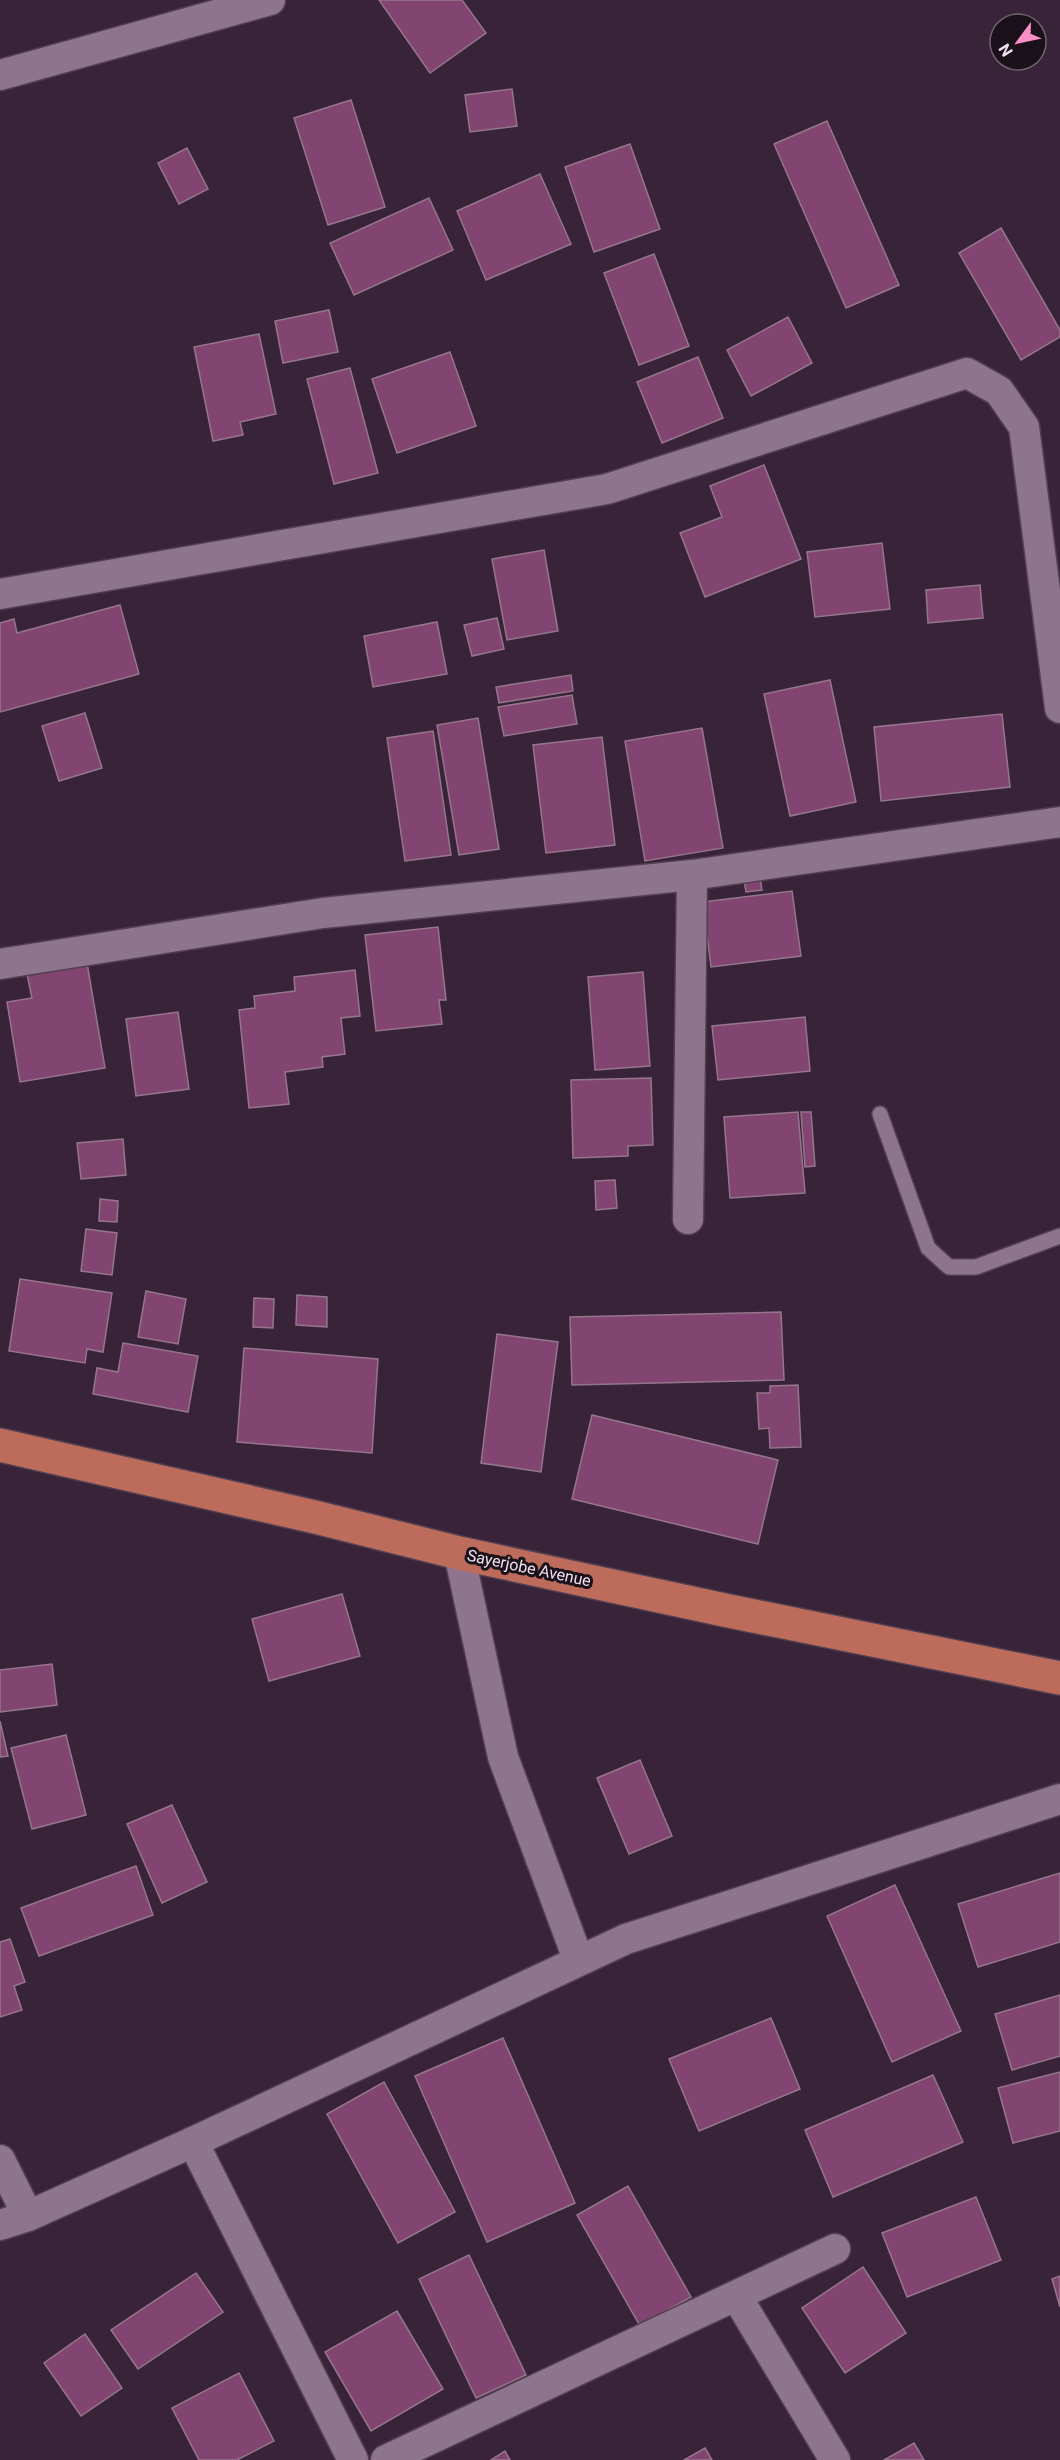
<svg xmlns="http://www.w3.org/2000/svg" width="1060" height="2460" font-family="Roboto,sans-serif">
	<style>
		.building { fill: #824571; stroke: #95768b; stroke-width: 1.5 }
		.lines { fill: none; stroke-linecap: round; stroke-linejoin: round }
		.lane-casing { stroke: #523f51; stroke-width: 18 }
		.street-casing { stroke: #523f51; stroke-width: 33 }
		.primary-casing { stroke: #523f51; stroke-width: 36 }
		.lane { stroke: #8f748d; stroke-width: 15 }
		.street { stroke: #8f748d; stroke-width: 30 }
		.primary { stroke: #bd6c5c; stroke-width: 33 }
		.labels { text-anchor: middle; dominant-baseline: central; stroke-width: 6; stroke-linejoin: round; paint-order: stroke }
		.street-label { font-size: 16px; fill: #efe0ee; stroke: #1b111a }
	</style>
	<rect width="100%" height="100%" fill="#392338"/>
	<g class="building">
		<polygon points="379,0 462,0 486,33 430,73"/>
		<polygon points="512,89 517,126 470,132 465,95"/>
		<polygon points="351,100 385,207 328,225 294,118"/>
		<polygon points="827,121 899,285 846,308 774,144"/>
		<polygon points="630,144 660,229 594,252 565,167"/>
		<polygon points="187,148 208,189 179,204 158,163"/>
		<polygon points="540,174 571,244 486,280 457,211"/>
		<polygon points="429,198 453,250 354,295 330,243"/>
		<polygon points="1001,228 1060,330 1060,337 1021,360 959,253"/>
		<polygon points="654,254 689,346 639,365 604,273"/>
		<polygon points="329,310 338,352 283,363 275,321"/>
		<polygon points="788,317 812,363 751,396 727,350"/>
		<polygon points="259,334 276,414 240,422 243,435 213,441 194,347"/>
		<polygon points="450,352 476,426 397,453 372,379"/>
		<polygon points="698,357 723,418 662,443 637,382"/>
		<polygon points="350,368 378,473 334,484 307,379"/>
		<polygon points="764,465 801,559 705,597 680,533 722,517 710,486"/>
		<polygon points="882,543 890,609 815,617 807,552"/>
		<polygon points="544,550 558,631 507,640 492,559"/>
		<polygon points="980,585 983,618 928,623 926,590"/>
		<polygon points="120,605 139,674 0,712 0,623 14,619 17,633"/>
		<polygon points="497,618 504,649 472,656 464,625"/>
		<polygon points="437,622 447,674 373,687 364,636"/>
		<polygon points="571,675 573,691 499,703 496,687"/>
		<polygon points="830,680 856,802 790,816 764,694"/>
		<polygon points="572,695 577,724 504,736 498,707"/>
		<polygon points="85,713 102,768 59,781 42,726"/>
		<polygon points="1002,714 1010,787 881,801 874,727"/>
		<polygon points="478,718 499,849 459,855 437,725"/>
		<polygon points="702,728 723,848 645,861 625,741"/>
		<polygon points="433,731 451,855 405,861 387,738"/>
		<polygon points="602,737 615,845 546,853 533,745"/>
		<polygon points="760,877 762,890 746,892 744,880"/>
		<polygon points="792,891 801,956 711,967 703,902"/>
		<polygon points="438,927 446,1000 439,1000 442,1024 376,1031 365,935"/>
		<polygon points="87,963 105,1068 20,1082 7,1002 32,998 27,974"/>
		<polygon points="355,970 360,1016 341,1018 345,1054 322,1057 323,1067 285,1072 289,1104 249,1108 239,1010 255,1008 254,996 295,991 294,977"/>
		<polygon points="643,972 650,1066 595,1070 588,977"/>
		<polygon points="178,1012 189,1089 136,1096 126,1019"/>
		<polygon points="805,1017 810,1071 718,1080 712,1026"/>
		<polygon points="651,1078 653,1145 628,1146 628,1156 573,1158 571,1080"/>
		<polygon points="798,1112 805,1193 730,1198 724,1117"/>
		<polygon points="801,1112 811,1112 815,1166 805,1167"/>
		<polygon points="123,1139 126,1175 81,1179 77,1143"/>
		<polygon points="615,1180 617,1208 596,1210 595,1181"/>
		<polygon points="100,1199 118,1201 117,1222 99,1221"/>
		<polygon points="86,1229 117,1233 112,1275 81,1271"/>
		<polygon points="20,1279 112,1293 103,1352 87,1349 85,1363 9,1351"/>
		<polygon points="146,1291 186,1299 178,1344 138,1337"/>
		<polygon points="297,1295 327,1297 327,1327 296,1325"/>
		<polygon points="254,1298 274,1299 273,1328 253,1327"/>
		<polygon points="781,1312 784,1380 572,1385 570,1317"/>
		<polygon points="497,1334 558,1342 541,1472 481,1463"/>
		<polygon points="123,1343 198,1356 188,1412 93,1394 97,1368 118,1372"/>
		<polygon points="244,1348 378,1359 372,1453 237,1442"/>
		<polygon points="798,1385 801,1447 770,1448 769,1428 759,1429 757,1393 770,1393 770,1386"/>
		<polygon points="592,1415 778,1460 758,1544 572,1499"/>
		<polygon points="342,1594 360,1656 269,1681 252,1619"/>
		<polygon points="52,1664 57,1705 0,1712 0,1670"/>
		<polygon points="0,1721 8,1756 0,1757"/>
		<polygon points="66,1735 86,1815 32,1829 11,1748"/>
		<polygon points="640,1760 672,1836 629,1854 597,1778"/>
		<polygon points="172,1805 207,1882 162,1903 127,1824"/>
		<polygon points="136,1866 153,1915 39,1956 21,1908"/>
		<polygon points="1060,1873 1060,1942 978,1967 958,1904"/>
		<polygon points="895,1885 961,2031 892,2062 827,1916"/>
		<polygon points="10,1939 25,1982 14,1986 22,2010 0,2017 0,1942"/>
		<polygon points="1060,1995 1060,2056 1012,2070 995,2014"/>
		<polygon points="771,2018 800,2089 699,2131 669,2059"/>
		<polygon points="503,2038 575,2203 487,2242 415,2076"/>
		<polygon points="1060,2072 1060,2131 1013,2143 998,2088"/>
		<polygon points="933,2075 963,2142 833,2197 805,2130"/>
		<polygon points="384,2082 455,2212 398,2243 327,2114"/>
		<polygon points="628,2186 691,2297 640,2326 577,2215"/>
		<polygon points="976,2197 1001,2260 907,2297 882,2233"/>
		<polygon points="469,2255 526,2375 476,2398 419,2279"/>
		<polygon points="863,2267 906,2333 845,2373 802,2308"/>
		<polygon points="196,2273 223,2312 138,2369 111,2330"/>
		<polygon points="1060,2276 1060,2307 1052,2279"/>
		<polygon points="397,2311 443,2389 371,2431 325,2352"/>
		<polygon points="85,2334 122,2388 81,2416 44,2363"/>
		<polygon points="239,2373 274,2441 237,2460 199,2460 172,2408"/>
		<polygon points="914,2443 924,2460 884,2460"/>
		<polygon points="705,2448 712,2460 684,2460"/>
		<polygon points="505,2451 510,2460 491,2460"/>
	</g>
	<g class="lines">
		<g class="lane-casing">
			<polyline id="lane" points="880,1114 928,1248 949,1267 976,1267 1060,1236"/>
		</g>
		<g class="street-casing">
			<g id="street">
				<polyline points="0,75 270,0"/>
				<polyline points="0,594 607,489 967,373 999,391 1024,427 1060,708"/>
				<polyline points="0,964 323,913 692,875 1060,822"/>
				<polyline points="688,1219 692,875"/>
				<polyline points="459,1553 503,1757 578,1959"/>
				<polyline points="193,2142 353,2460"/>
				<polyline points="0,2160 28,2216"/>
				<polyline points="0,2225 28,2216 193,2142 626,1939 1060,1799"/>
				<polyline points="737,2297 835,2460"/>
				<polyline points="386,2460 835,2249"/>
			</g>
		</g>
		<g class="primary-casing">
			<polyline id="primary" points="0,1445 315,1517 459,1553 729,1611 1060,1678"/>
		</g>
		<use href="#lane" class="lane"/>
		<use href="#street" class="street"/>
		<use href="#primary" class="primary"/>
	</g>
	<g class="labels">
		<g class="street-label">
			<text transform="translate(529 1568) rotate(12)">Sayerjobe Avenue</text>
		</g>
	</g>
	<g transform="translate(1018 42) rotate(237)"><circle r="28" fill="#1b111a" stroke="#70646f" stroke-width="1.5"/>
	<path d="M0-4.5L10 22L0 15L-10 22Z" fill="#fa8fc7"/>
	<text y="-9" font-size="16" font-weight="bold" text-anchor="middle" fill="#efe0ee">N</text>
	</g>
</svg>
